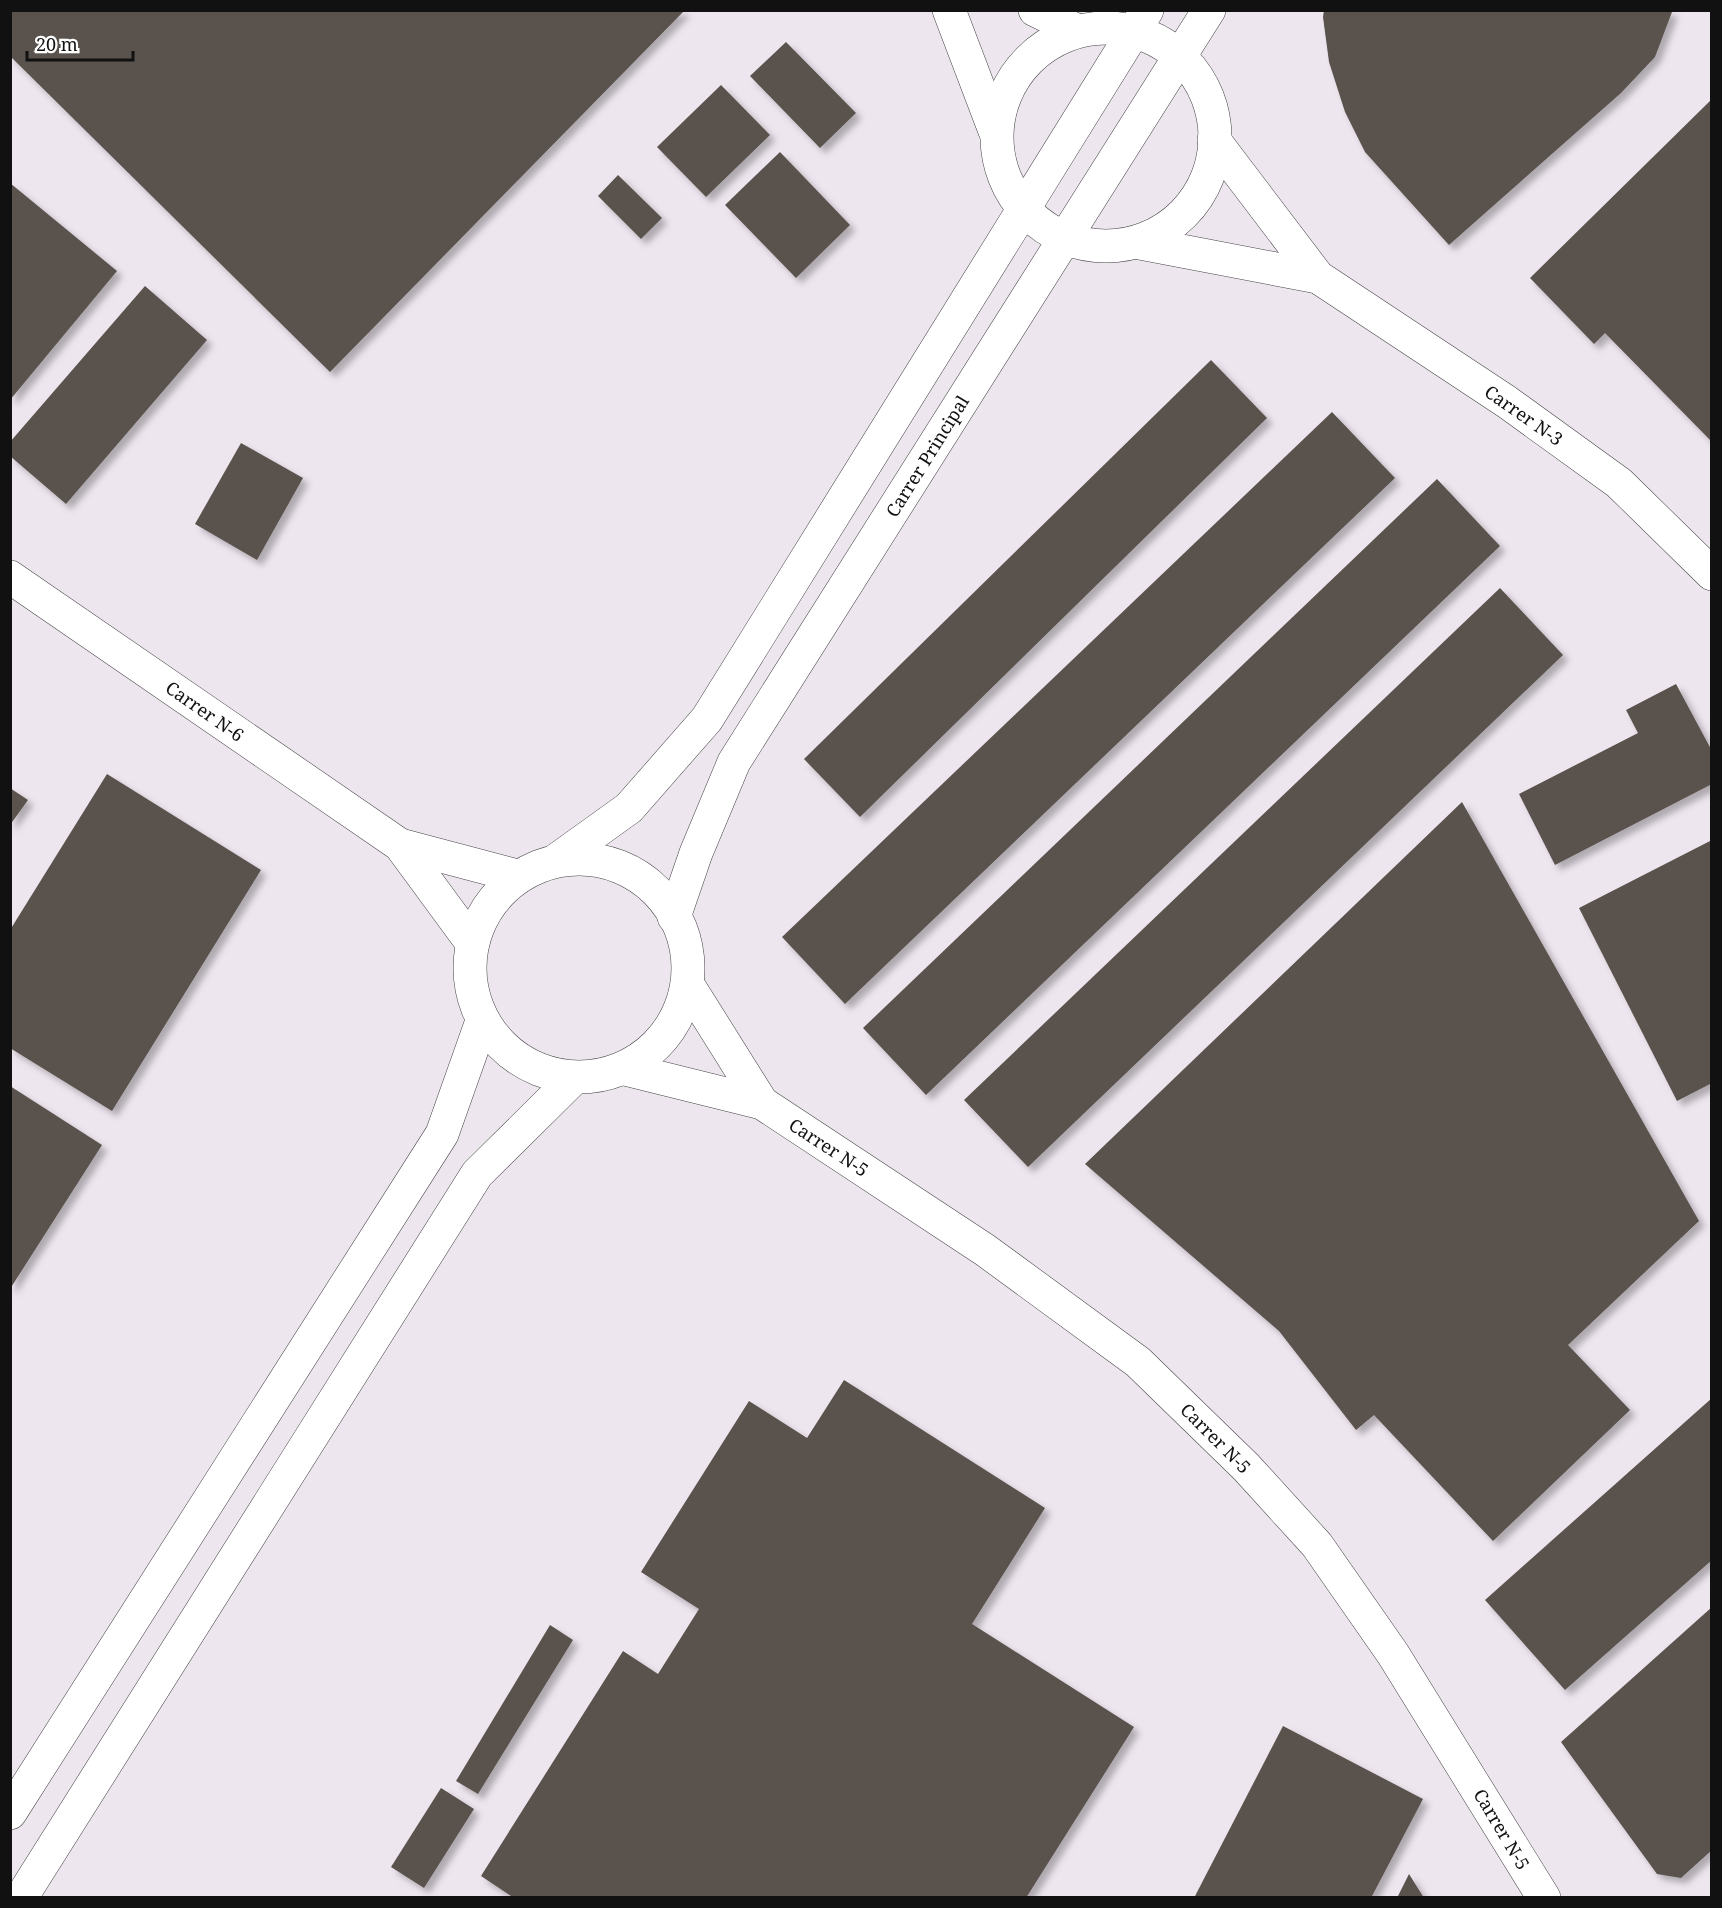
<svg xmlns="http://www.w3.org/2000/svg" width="1722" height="1908" font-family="'Noto Serif',serif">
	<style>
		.industrial { fill: #eee6ef }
		.building { fill: #5a524d; filter: url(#shadow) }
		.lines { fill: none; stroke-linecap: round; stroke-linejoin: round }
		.minor-casing { stroke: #444; stroke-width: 34 }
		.minor { stroke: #fff; stroke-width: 33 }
		.labels { text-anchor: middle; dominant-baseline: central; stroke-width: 6; stroke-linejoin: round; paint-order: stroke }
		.street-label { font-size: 18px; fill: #111; stroke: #fff }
	</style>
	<defs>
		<filter id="shadow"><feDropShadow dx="5.5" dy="5.5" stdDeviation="3" flood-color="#0004"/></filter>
	</defs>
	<rect width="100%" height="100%" fill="#fffdf5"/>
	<rect class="industrial" x="11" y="11" width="1700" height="1886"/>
	<g class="building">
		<polygon points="10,10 685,10 330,372 10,56"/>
		<polygon points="1324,10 1671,10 1672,12 1655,57 1621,93 1449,245 1365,152 1345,112 1329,62 1323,17"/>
		<polygon points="786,42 856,113 820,148 750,76"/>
		<polygon points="721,85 770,135 706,197 657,147"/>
		<polygon points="1712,99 1712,442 1605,333 1594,344 1530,278"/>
		<polygon points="780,152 850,225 796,278 725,205"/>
		<polygon points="618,175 662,218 641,239 598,196"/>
		<polygon points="10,183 117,271 10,400"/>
		<polygon points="145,286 207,340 66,504 10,456 10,442"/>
		<polygon points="1211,360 1267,418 860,817 804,759"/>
		<polygon points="1332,412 1395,478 845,1004 782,937"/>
		<polygon points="241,443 303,478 257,560 195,524"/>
		<polygon points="1437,479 1500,546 926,1095 863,1028"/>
		<polygon points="1500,588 1563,655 1028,1167 964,1100"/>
		<polygon points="1676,684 1712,751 1712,784 1555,865 1519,794 1638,733 1626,710"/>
		<polygon points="107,774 261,870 112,1111 10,1048 10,930"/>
		<polygon points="10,788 28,800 10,825"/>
		<polygon points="1462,802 1699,1221 1568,1345 1630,1410 1493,1541 1374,1415 1356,1430 1279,1331 1085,1164"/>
		<polygon points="1712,840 1712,1083 1677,1101 1579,908"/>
		<polygon points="10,1086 102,1145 10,1289"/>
		<polygon points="844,1380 1045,1508 972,1624 1134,1727 1026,1898 514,1898 481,1876 623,1651 658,1674 699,1609 641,1572 749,1401 807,1438"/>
		<polygon points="1712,1398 1712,1560 1565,1690 1485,1600"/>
		<polygon points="1712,1607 1712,1850 1681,1878 1657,1874 1561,1742"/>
		<polygon points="550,1625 573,1640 478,1794 456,1781"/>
		<polygon points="1283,1726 1423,1799 1371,1898 1194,1898"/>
		<polygon points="441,1788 474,1809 424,1888 391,1867"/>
		<polygon points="1409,1874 1424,1898 1397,1898"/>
	</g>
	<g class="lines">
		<g class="minor-casing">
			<g id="minor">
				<polyline points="949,10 995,131"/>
				<polyline points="1035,10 1076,30"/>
				<circle cx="1106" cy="137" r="109"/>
				<polyline points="1214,140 1318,277 1507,402 1619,483 1712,574"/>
				<polyline points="1140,243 1318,277"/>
				<polyline points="10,577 400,845 472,943"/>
				<polyline points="400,845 517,876"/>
				<circle cx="579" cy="968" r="109"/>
				<polyline points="558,859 629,808 707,719 1147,10"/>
				<polyline points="674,917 696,853 734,762 1209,10"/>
				<polyline points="688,985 762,1103"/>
				<polyline points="625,1069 762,1103 985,1250 1138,1362 1246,1467 1317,1545 1393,1654 1544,1898"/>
				<polyline points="10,1813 442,1134 482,1021"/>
				<polyline points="21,1898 477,1174 573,1079"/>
			</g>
		</g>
		<use href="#minor" class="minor"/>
	</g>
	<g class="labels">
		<g class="street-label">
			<text transform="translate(1524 415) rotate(35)">Carrer N-3</text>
			<text transform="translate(927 456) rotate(-58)">Carrer Principal</text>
			<text transform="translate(205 711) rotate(35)">Carrer N-6</text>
			<text transform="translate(829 1147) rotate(33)">Carrer N-5</text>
			<text transform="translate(1216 1438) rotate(45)">Carrer N-5</text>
			<text transform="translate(1502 1829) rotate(59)">Carrer N-5</text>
		</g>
	</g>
	<rect width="1722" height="1908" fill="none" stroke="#111111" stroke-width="24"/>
	<path d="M27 51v9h106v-9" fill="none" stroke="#111111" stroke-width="3"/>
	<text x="36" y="51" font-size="18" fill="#111111" stroke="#ffffff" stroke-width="4.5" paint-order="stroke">20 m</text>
</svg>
